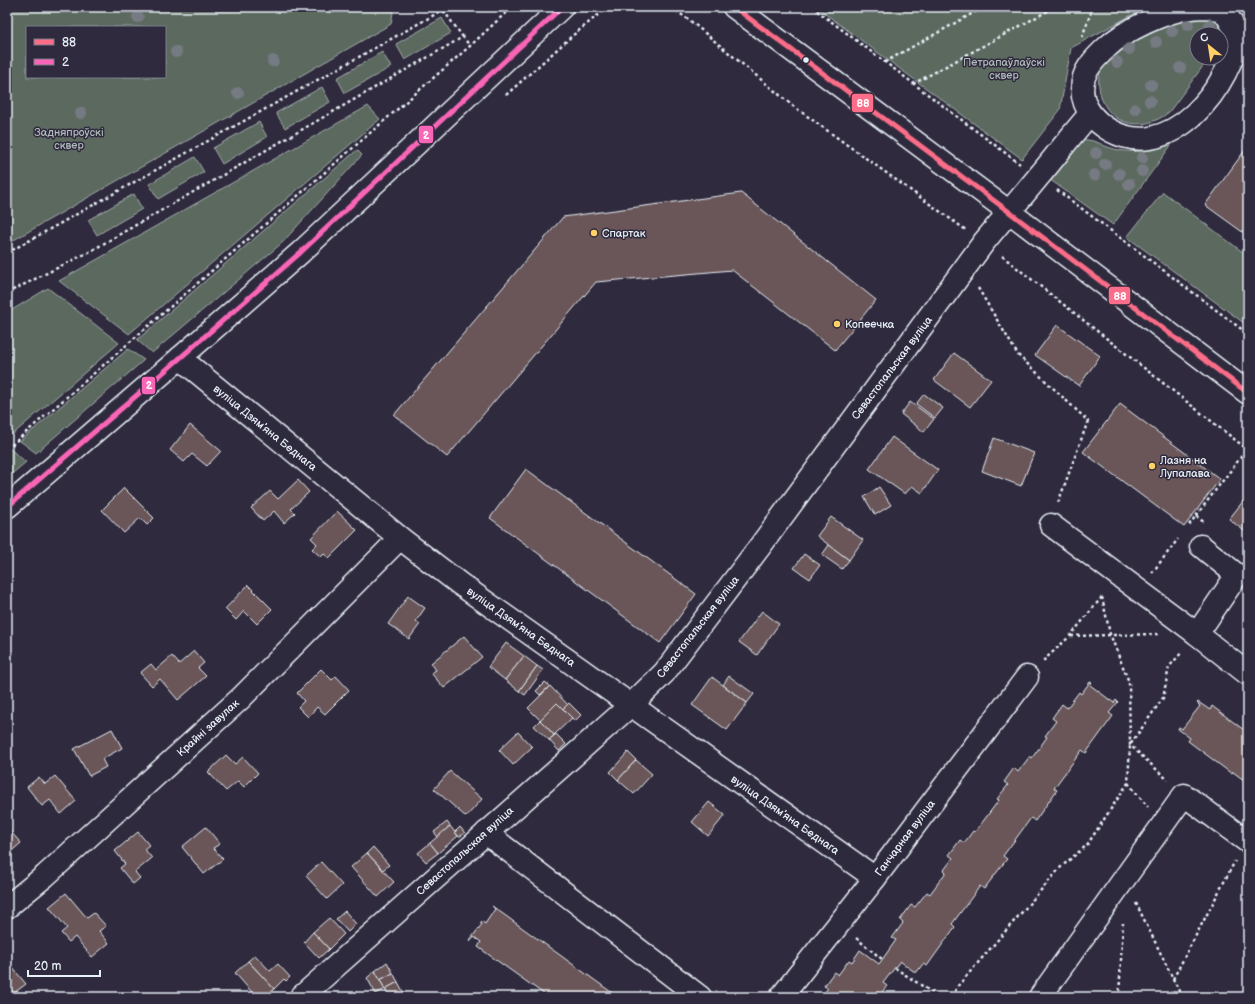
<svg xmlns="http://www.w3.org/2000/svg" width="1255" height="1004" font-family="'Balsamiq Sans',sans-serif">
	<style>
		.green { fill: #5c695f; stroke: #a2adac; fill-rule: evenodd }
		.building { fill: #6b5759; stroke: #e8f1f8 }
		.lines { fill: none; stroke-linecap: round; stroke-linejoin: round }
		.minor-casing { stroke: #e8f1f8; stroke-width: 25 }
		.major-casing { stroke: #e8f1f8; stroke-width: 25 }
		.path { stroke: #e8f1f8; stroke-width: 2.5; stroke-dasharray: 3 3; stroke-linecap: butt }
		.minor { stroke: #2f2a3d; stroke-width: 22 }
		.major { stroke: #2f2a3d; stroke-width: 22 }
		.bus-1-casing { stroke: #2f2a3d; stroke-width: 8 }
		.bus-2-casing { stroke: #2f2a3d; stroke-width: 8 }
		.bus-1 { stroke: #fb6d88; stroke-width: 5 }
		.bus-2 { stroke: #fa66b7; stroke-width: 5 }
		.tree { fill: #767a82 }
		.bus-dot { fill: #e8f1f8; stroke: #2f2a3d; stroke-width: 1.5 }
		.poi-dot { fill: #ffd166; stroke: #2f2a3d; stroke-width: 1.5 }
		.labels { text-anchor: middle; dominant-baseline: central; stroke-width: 3; stroke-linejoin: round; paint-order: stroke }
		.park-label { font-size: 11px; fill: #b0bbbb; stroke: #2f2a3d }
		.poi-label { font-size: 11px; fill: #e8f1f8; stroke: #2f2a3d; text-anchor: start }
		.street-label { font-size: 11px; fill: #e8f1f8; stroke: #2f2a3d }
		.line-badge { stroke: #2f2a3d; stroke-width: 1.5 }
		.badge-label { font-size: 11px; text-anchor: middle; font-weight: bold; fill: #fff }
	</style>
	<rect width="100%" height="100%" fill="#2f2a3d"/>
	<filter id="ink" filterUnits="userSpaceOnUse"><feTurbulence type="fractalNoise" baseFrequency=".025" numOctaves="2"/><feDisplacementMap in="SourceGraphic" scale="8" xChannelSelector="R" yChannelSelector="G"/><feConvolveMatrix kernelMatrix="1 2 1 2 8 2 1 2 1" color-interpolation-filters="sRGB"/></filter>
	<g filter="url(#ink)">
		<g class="green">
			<path d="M7,7H394L391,24L12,241L7,240ZM27,27H165V77H27Z"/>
			<polygon points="816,7 1146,7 1071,48 1060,110 1022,159"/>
			<path d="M1193,16L1219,18L1221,34H1197V58H1209L1169,112C1142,135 1102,124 1099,86C1098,80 1099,71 1103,66C1113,53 1129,41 1144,33C1158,26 1177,21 1193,16Z"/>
			<polygon points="442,18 451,33 405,60 396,44"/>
			<polygon points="382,52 391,67 345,93 337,78"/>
			<polygon points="322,87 330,102 285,128 276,113"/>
			<polygon points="368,106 380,119 129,334 59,281"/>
			<polygon points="259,122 267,137 222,164 213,148"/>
			<path d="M1081,139C1086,140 1092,140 1096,142C1100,143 1104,146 1108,147C1129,155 1152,151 1172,144L1113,225L1049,179Z"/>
			<polygon points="357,150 362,155 282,243 152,353 137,340"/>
			<polygon points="195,157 204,172 158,199 149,184"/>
			<polygon points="1163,192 1248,256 1248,326 1127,237"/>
			<polygon points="134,194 142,209 97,235 88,220"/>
			<polygon points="48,288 119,343 12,435 7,431 7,313"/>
			<polygon points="128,349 144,360 36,453 20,441"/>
			<polygon points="10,449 26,462 7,478 7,452"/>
		</g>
		<g class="building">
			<polygon points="1248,146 1248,236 1205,205"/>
			<polygon points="741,193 876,300 835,350 732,270 596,282 447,457 394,415 563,217"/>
			<polygon points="1057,325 1100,356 1079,386 1035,355"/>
			<polygon points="954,353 991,380 970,407 934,380"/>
			<polygon points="924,394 943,408 935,418 916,404"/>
			<polygon points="910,402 934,419 924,432 901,414"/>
			<polygon points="1120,404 1220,479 1184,527 1083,452"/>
			<polygon points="190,425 221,451 207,466 192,454 184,462 170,450"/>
			<polygon points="892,437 938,470 922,493 912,486 905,494 869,469"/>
			<polygon points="994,438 1034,453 1021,486 982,471"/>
			<polygon points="526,469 696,594 660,643 490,518"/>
			<polygon points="298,480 309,492 291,509 295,513 284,523 274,511 263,521 251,508 270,491 278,499"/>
			<polygon points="879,487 891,505 875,515 864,497"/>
			<polygon points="124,488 154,518 147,525 140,518 124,533 102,510"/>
			<polygon points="1248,495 1248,534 1229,519"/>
			<polygon points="337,511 357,530 329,558 324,554 321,557 312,549 317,544 311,538"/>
			<polygon points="831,517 863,540 849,560 817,536"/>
			<polygon points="829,545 849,560 842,569 822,555"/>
			<polygon points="804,554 820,565 810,579 794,568"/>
			<polygon points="248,585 272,609 257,624 244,611 236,620 225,609"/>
			<polygon points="408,596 425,608 416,621 420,624 409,639 388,624"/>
			<polygon points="762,611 779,624 757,655 739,642"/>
			<polygon points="464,636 482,657 444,688 431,673 436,670 431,663"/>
			<polygon points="506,643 524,656 505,680 488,667"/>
			<polygon points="194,651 204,663 198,668 206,676 178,700 160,679 152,686 140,673 151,664 156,670 172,656 179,664"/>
			<polygon points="524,656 537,666 519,691 505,680"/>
			<polygon points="537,666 543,670 525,695 519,691"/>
			<polygon points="321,669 332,680 336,676 349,690 325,714 317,707 308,717 298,707 304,701 297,693"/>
			<polygon points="729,676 754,694 747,703 723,685"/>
			<polygon points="712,677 747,703 727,730 692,705"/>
			<polygon points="545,682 550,686 540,695 536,691"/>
			<polygon points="1090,682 1092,683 1090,685 1114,703 1116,700 1118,702 1109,713 1113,716 1086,753 1082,750 1054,788 1057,790 1035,821 1031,818 1003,856 1007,859 984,889 980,886 952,924 955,927 927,966 923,964 916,973 900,961 883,983 887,986 878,997 821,997 828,988 824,986 834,972 838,975 849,960 852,962 860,950 879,964 896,940 892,938 903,923 900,920 911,905 915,907 927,892 930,894 946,872 944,870 953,858 949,855 960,840 964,843 973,831 975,832 999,800 997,799 1008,785 1004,782 1014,768 1018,772 1030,756 1032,758 1047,737 1045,736 1056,721 1052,718 1062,704 1067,708 1079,692 1081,694"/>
			<polygon points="550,686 568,705 563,709 557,703 540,720 528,708"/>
			<polygon points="1198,702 1210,710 1212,706 1248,733 1246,737 1248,738 1248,783 1233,772 1232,774 1188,741 1190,738 1178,729 1179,727 1182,729 1200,706 1197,703"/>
			<polygon points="557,703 572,718 554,735 540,720"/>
			<polygon points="569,703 581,715 575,721 563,709"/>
			<polygon points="540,720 554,735 549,740 534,726"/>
			<polygon points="112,729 122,748 102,759 106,767 89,776 74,749"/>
			<polygon points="518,732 532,747 513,765 499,750"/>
			<polygon points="556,734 566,744 559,751 549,740"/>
			<polygon points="628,752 636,760 618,780 610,772"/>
			<polygon points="226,755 235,764 243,757 258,773 244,787 238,781 226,791 208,772"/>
			<polygon points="636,760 652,774 634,794 618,780"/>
			<polygon points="450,771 482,799 466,817 434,789"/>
			<polygon points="55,776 76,801 61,814 50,800 42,806 27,787 39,777 45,784"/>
			<polygon points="709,802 725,815 708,836 692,822"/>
			<polygon points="447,822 450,826 438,837 434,832"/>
			<polygon points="450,826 458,836 438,853 430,843"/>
			<polygon points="206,827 220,844 213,848 223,859 204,874 182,847"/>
			<polygon points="460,827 465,833 459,837 455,832"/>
			<polygon points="7,828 21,843 7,855"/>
			<polygon points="138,832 149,845 144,849 152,858 135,872 140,878 133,884 120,868 125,864 115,851"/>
			<polygon points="430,843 438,853 426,862 418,853"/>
			<polygon points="373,847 389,865 383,870 367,853"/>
			<polygon points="367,853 394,882 378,897 351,867"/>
			<polygon points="321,862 342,885 327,899 306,876"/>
			<polygon points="66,893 87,918 94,913 106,926 99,931 109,943 92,957 75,937 69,942 61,933 67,928 49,907"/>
			<polygon points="492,906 618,997 548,997 478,947 481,942 474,937 471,941 470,940 482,924 480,923 482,921 485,924 495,909"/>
			<polygon points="345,911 356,924 348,932 336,919"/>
			<polygon points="329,918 344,934 329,949 313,932"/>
			<polygon points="313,932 329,949 319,958 304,942"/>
			<polygon points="255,955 270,971 278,964 290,977 286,981 284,979 274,989 248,961"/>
			<polygon points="7,961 26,984 14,993 8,986 7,987"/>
			<polygon points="248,961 274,989 265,997 256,997 235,973"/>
			<polygon points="387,962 393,973 380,980 375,971"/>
			<polygon points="375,971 385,989 376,994 367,978"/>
			<polygon points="393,973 398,982 385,989 380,980"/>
			<polygon points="398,982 406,997 389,997 385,989"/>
		</g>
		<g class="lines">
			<g class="minor-casing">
				<g id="minor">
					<path d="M1207,7L1223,10C1243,37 1239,44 1225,73C1210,102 1183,132 1150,138C1116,144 1073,114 1084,77C1088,65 1097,57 1106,48C1123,31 1167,10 1192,8C1197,7 1202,7 1207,7Z"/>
					<polyline points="180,358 400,538 460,584 875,878"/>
					<polyline points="1051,525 1197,634"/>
					<polyline points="1201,546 1237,575 1197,634 1248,674"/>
					<polyline points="486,833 700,997"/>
					<polyline points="7,907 45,876 241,698 400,538"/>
					<path d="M301,997L631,705L664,673L761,545L984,242C1002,220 1021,198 1039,176C1056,156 1072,134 1090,114"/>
					<polyline points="781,997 875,878 1027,677"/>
					<polyline points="1040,997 1184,795 1248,842"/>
				</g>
			</g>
			<g class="major-casing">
				<g id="major">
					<polyline points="734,7 1008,211 1248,393"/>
					<polyline points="7,507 180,358 301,252 562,7"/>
				</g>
			</g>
			<g class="path">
				<polyline points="426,7 443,10 463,37"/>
				<polyline points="671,7 688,19 793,106 966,230"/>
				<polyline points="812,7 1020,164"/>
				<polyline points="1082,37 1093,7"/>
				<polyline points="885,62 984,7"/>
				<polyline points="913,84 1055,7"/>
				<polyline points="506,95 572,36 608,7"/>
				<polyline points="1057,190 1248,334"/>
				<polyline points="7,253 443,10 443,7"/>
				<polyline points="1002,256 1248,450"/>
				<polyline points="978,288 1018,355 1088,421 1058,503"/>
				<polyline points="7,293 89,252 463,37 470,46"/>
				<polyline points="7,449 470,46 512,7"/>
				<polyline points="1196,516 1205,523"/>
				<polyline points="1189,525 1247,449"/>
				<polyline points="1152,573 1178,539"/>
				<polyline points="1102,597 1110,634 1129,682 1130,745 1168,780"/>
				<polyline points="1071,636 1158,634"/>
				<polyline points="1043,661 1070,636 1102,597"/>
				<polyline points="1128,783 1148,807"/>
				<polyline points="1136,903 1182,997"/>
				<polyline points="856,938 882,959"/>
				<polyline points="895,968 939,997"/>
				<polyline points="1173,979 1235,861"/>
				<polyline points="952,997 957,987 1061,867 1087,845 1128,783 1130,745 1163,698 1169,667 1182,652"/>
				<polyline points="1119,997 1123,923"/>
			</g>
			<use href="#minor" class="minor"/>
			<use href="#major" class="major"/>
			<g class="bus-1-casing">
				<polyline id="bus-1" points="734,7 1008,211 1248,393"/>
			</g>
			<g class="bus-2-casing">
				<polyline id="bus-2" points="7,507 180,358 301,252 562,7"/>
			</g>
			<use href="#bus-1" class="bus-1"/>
			<use href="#bus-2" class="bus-2"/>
		</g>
		<g class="tree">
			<circle cx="138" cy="17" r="6"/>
			<circle cx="1188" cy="25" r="6"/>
			<circle cx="1210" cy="25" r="6"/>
			<circle cx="1172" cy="31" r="6"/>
			<circle cx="1156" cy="42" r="6"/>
			<circle cx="1129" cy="49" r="6"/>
			<circle cx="176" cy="52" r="6"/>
			<circle cx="273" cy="61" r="6"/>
			<circle cx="1117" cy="62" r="6"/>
			<circle cx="1180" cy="68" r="6"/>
			<circle cx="1151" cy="85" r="6"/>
			<circle cx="238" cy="93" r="6"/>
			<circle cx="1150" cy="101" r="6"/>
			<circle cx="1135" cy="109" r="6"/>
			<circle cx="81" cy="113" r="6"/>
			<circle cx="1096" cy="153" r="6"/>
			<circle cx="1142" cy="158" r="6"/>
			<circle cx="1105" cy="164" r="6"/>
			<circle cx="1142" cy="171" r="6"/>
			<circle cx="1119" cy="174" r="6"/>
			<circle cx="1094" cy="175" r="6"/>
			<circle cx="1129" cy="184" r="6"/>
		</g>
	</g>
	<circle class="bus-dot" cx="806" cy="60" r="3.5"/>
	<g class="poi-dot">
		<circle cx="594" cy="233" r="4"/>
		<circle cx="837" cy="324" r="4"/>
		<circle cx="1152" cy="466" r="4"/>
	</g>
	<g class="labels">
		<g class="park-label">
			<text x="1004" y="62">Петрапаўлаўскі<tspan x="1004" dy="13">сквер</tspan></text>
			<text x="69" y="132">Задняпроўскі<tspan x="69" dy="13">сквер</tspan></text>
		</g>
		<g class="poi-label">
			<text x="602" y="233">Спартак</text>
			<text x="845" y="324">Копеечка</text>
			<text x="1160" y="460">Лазня на<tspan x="1160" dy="13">Лупалава</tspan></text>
		</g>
		<g class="street-label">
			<text transform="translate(892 368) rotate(-53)">Севастопальская вуліца</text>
			<text transform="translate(265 428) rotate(39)">вуліца Дзямʼяна Беднага</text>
			<text transform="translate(521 627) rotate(35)">вуліца Дзямʼяна Беднага</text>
			<text transform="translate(698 627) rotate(-52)">Севастопальская вуліца</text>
			<text transform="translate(208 728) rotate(-42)">Крайні завулак</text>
			<text transform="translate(785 815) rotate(35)">вуліца Дзямʼяна Беднага</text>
			<text transform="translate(905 838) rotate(-53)">Ганчарная вуліца</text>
			<text transform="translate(465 851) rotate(-42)">Севастопальская вуліца</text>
		</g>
	</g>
	<g class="line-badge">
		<rect x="851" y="93" width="23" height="20" rx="4" fill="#fb6d88"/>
		<rect x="418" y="125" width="16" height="19" rx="4" fill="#fa66b7"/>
		<rect x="1108" y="286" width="23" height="19" rx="4" fill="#fb6d88"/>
		<rect x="141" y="376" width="15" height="19" rx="4" fill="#fa66b7"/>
	</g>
	<g class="badge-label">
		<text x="863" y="107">88</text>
		<text x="426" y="139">2</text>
		<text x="1120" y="300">88</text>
		<text x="149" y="389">2</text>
	</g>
	<rect width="1255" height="1004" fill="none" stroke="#2f2a3d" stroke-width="24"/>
	<rect x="12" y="12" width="1231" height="980" fill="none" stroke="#e8f1f8" stroke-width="1.5" filter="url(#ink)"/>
	<rect x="26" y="26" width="140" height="52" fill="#2f2a3d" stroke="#797a88"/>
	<rect x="34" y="39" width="20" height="6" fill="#fb6d88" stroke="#797a88"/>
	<text x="62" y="46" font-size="12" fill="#e8f1f8">88</text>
	<rect x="34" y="59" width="20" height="6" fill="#fa66b7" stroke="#797a88"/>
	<text x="62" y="66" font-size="12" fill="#e8f1f8">2</text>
	<g transform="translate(1209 46) rotate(330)"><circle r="19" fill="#2f2a3d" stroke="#797a88"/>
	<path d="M0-3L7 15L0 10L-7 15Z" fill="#ffd166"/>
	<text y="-6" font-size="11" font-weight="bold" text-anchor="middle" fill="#e8f1f8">С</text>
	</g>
	<path d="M28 970v6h72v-6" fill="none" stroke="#e8f1f8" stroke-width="2"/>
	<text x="34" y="970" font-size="12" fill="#e8f1f8" stroke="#2f2a3d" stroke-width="3" paint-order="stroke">20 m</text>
</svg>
